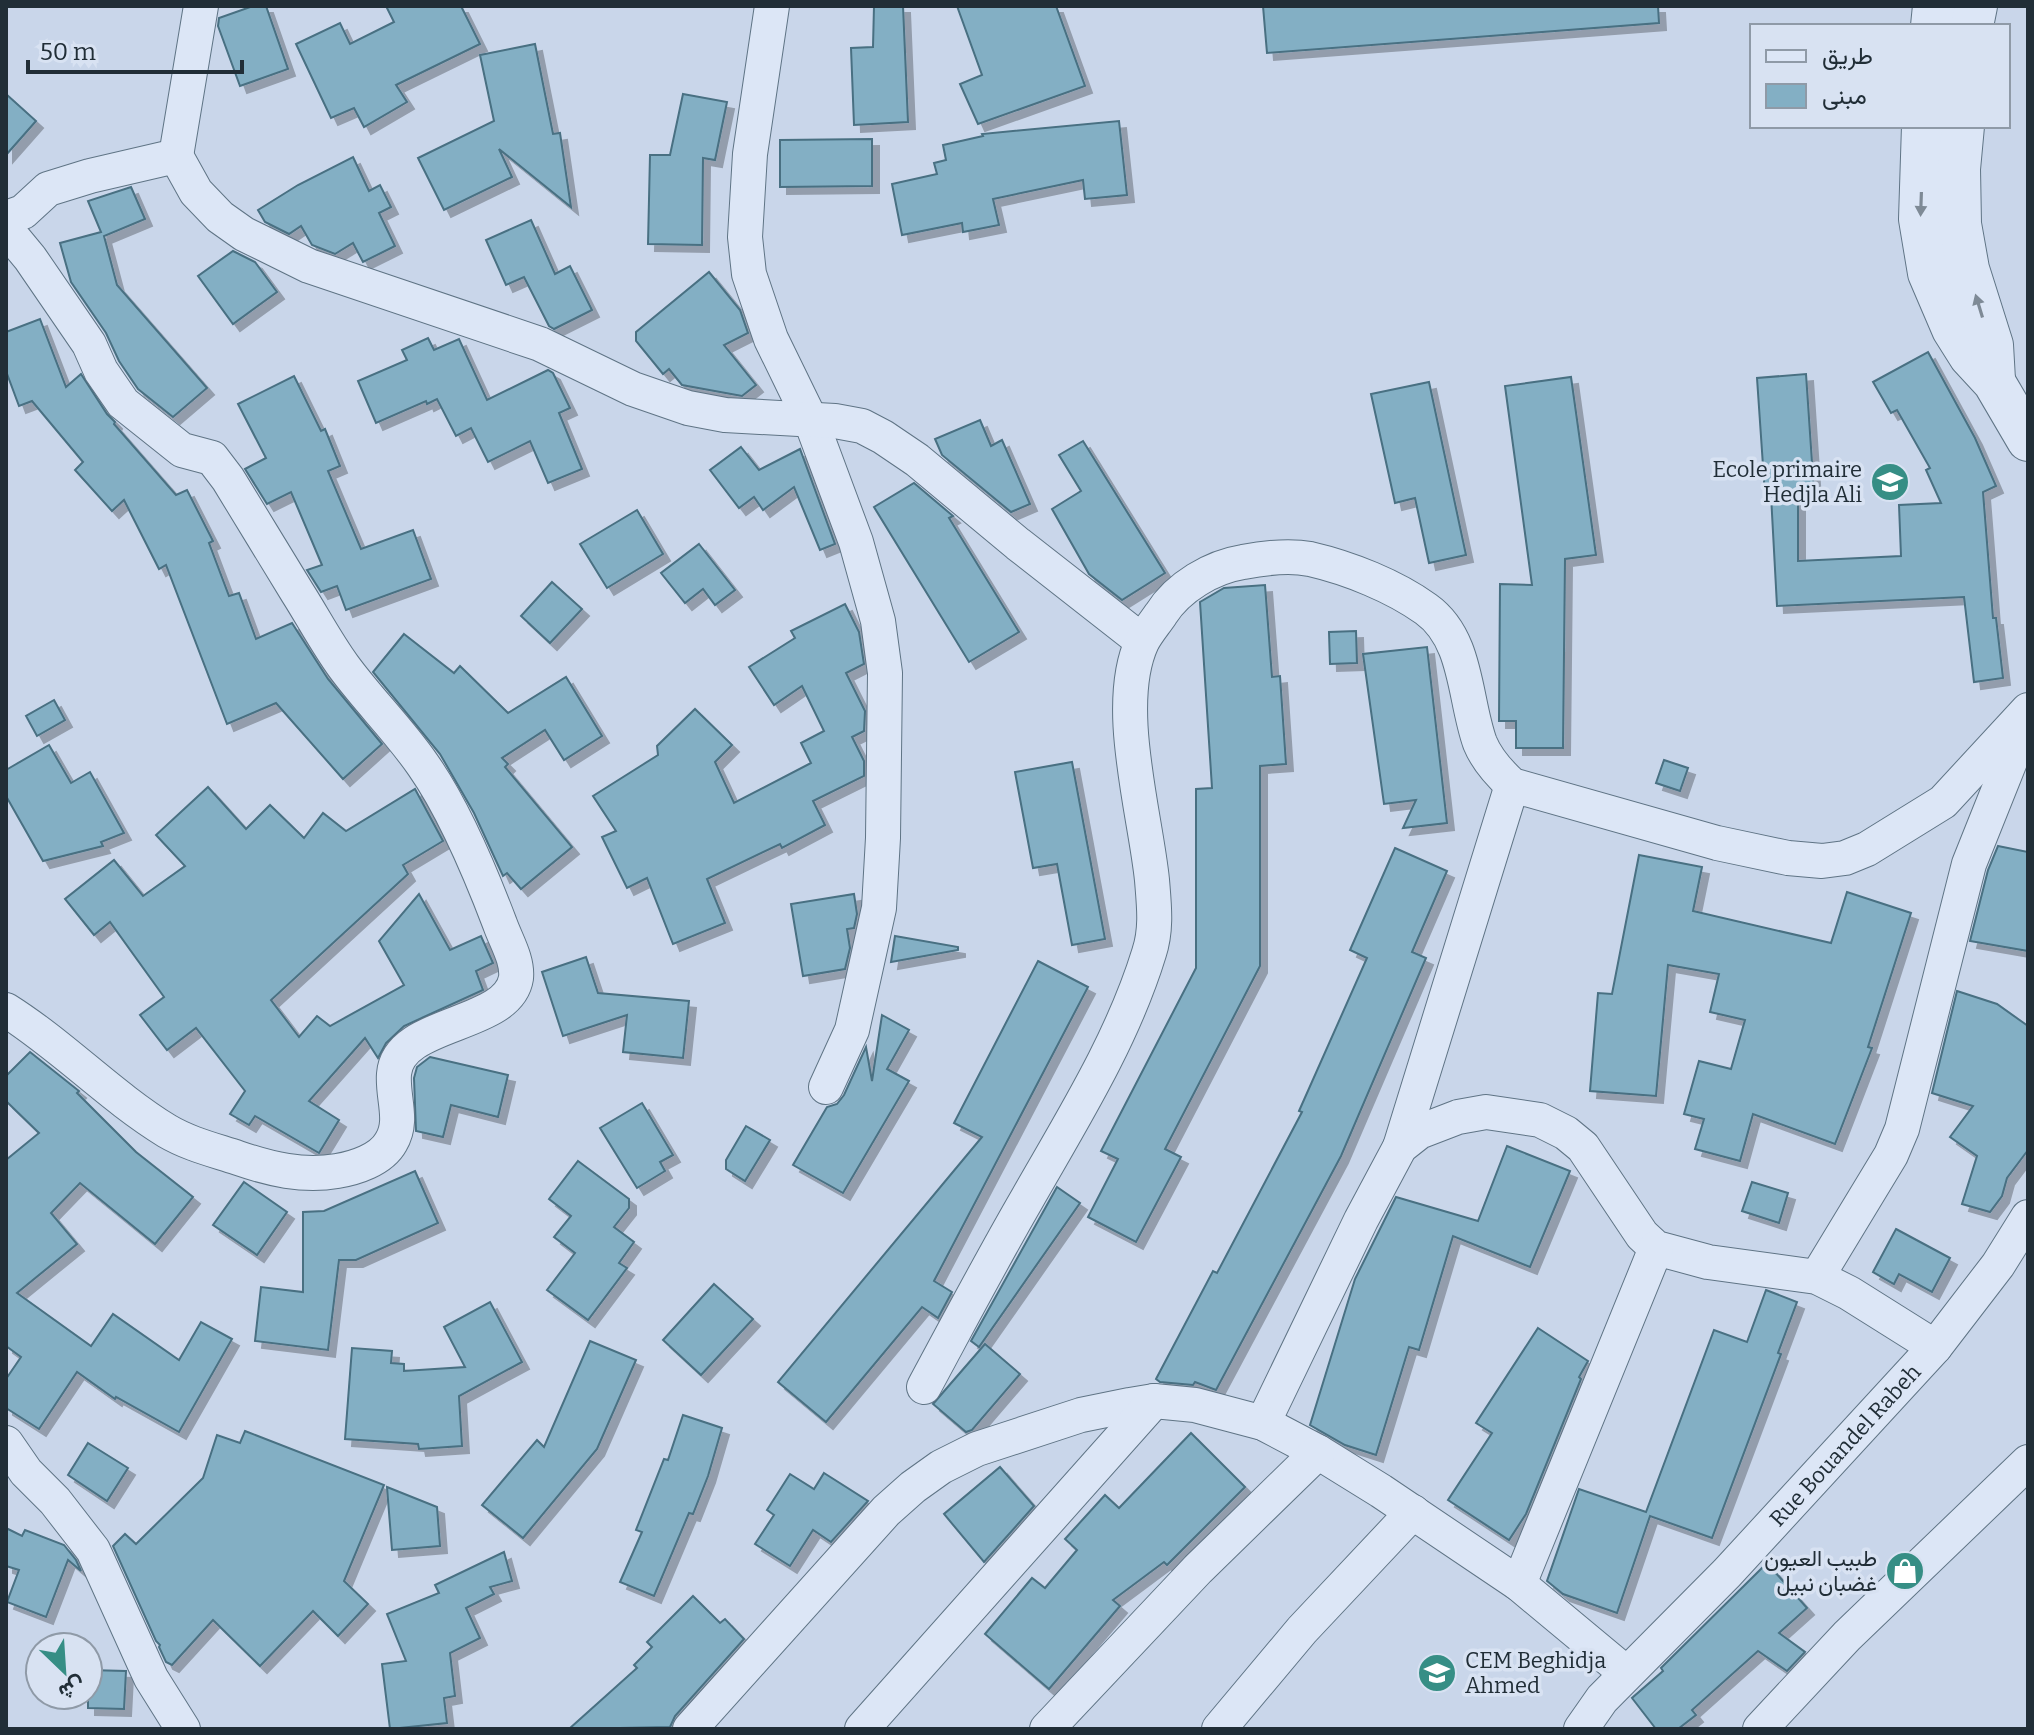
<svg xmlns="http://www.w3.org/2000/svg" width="2034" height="1735" font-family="Bitter,Vazirmatn,serif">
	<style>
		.building { fill: #83afc4; stroke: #487082; stroke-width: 2; filter: url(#shadow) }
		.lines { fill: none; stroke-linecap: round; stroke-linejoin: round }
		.minor-casing { stroke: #5f7485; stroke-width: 36 }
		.tertiary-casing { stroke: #5f7485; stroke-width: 44 }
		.minor { stroke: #dce6f6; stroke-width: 34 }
		.tertiary { stroke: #dce6f6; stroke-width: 42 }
		.oneway { fill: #7e8a96 }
		.labels { text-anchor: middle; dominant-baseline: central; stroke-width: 7; stroke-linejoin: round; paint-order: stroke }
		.poi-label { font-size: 22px; fill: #212e37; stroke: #d8e2f2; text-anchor: end }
		.street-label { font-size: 22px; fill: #212e37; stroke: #d8e2f2 }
	</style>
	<defs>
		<filter id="shadow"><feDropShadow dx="7" dy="7" stdDeviation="0" flood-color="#0004"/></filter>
	</defs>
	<rect width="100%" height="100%" fill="#c9d6ea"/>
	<g class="building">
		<polygon points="253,6 266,6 288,69 240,86 218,26 219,18"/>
		<polygon points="386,6 461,6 480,44 396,85 407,102 364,127 354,108 331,118 296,44 340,23 350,44 394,22"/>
		<polygon points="874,6 903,6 908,122 854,125 851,48 873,47"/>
		<polygon points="957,6 1056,6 1085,86 978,124 960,84 982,75"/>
		<polygon points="1263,6 1658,6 1659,23 1267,53"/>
		<polygon points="535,44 553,134 560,133 571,207 499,149 512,177 444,210 418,158 494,121 480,55"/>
		<polygon points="6,94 36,121 6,155"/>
		<polygon points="683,94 727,102 715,160 703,158 702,245 648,244 650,155 670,155"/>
		<polygon points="1119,121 1127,195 1085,199 1083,180 993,199 999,225 963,232 962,223 902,235 892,184 937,174 934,163 946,160 943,145 983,136 982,134"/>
		<polygon points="872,139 872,186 780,187 780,140"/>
		<polygon points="353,157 369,191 380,185 391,207 379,213 395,246 363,262 353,243 335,254 312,245 301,226 289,234 265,222 258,210 298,185"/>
		<polygon points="131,187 145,219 104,236 117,285 207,388 173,417 138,389 119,361 106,333 71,282 60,243 101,232 88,201"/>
		<polygon points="531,220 555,274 570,266 592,310 554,329 549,326 524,277 506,285 486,240"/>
		<polygon points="233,251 255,262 277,292 233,324 198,276"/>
		<polygon points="709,272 740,310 748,333 724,345 756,385 742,396 682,385 669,369 663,374 636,341 636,332"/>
		<polygon points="40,319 66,387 81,374 107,414 115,422 114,424 176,495 187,490 213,541 209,543 229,596 239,593 256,639 292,623 328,679 382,744 343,779 276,703 227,724 166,565 159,569 124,500 112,511 75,470 83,462 32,401 19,406 6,371 6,332"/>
		<polygon points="428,338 434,350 459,339 487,400 548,370 553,373 570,408 559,413 582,469 548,483 530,441 488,462 471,428 456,436 437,399 427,404 426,401 376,423 358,381 407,360 402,350"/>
		<polygon points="1928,352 1975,438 1996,486 1983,492 1993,618 1996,618 2003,678 1974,682 1964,597 1777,606 1771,495 1765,495 1757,378 1806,374 1814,492 1798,493 1798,561 1901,556 1899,505 1941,503 1926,470 1930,468 1897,410 1891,413 1873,382"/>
		<polygon points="294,376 321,431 325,429 340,466 328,471 361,549 413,530 431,579 346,610 337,586 321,592 307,570 322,565 291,492 267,504 245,469 266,458 238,404"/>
		<polygon points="1571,377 1596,555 1565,559 1563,748 1516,748 1516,721 1499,721 1500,584 1532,585 1505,386"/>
		<polygon points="1429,382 1466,555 1429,563 1415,498 1395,503 1371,394"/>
		<polygon points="980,420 991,446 1002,440 1030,504 1011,512 942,455 935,439"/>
		<polygon points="1083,441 1165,573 1122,600 1089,574 1052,509 1081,491 1059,455"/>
		<polygon points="741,447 759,470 800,449 835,544 820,550 794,487 763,510 754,497 739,508 710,470"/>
		<polygon points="914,483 953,516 949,518 1019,632 969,662 874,507"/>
		<polygon points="637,510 663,554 607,588 580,544"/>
		<polygon points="699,544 735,590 715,605 703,589 685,603 661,573"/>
		<polygon points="552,582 582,609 550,643 521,616"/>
		<polygon points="1265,585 1272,677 1280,676 1286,764 1260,766 1260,966 1165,1149 1181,1157 1136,1242 1088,1217 1118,1159 1101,1151 1196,968 1196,789 1212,788 1200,602 1224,588"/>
		<polygon points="845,604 859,632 864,664 846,673 865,711 864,731 852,737 864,761 864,776 813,801 825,825 782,848 780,844 707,879 725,923 673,944 647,878 627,888 602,837 616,831 593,796 658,755 657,746 695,709 732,745 715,762 734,803 811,763 801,743 824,731 802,686 774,705 749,667 795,638 791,631"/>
		<polygon points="1356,631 1357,663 1330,664 1329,632"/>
		<polygon points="404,634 454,673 460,666 508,713 566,677 602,736 564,760 545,730 502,758 508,764 505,767 572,847 521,889 507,873 503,876 474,813 440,754 373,672"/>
		<polygon points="1427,647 1447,823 1403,828 1416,800 1384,804 1363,654"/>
		<polygon points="54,700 65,720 37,736 26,716"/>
		<polygon points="49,745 71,783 90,772 124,833 101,842 103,846 43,861 6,796 6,770"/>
		<polygon points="1664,760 1688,768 1680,791 1656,783"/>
		<polygon points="1072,762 1105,939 1072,945 1057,864 1033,868 1015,772"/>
		<polygon points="208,787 246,829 270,805 304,838 323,813 346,831 415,789 443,841 403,865 408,874 271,1000 299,1037 317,1016 330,1026 404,985 379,941 419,894 450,950 481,936 493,963 476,971 483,990 404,1026 386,1043 378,1058 365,1038 309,1101 339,1120 319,1153 255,1116 249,1125 230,1114 245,1091 196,1028 167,1050 140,1015 164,997 110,922 94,935 65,899 114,860 143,896 185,866 156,835"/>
		<polygon points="1998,846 2028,852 2028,951 1970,941 1988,870"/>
		<polygon points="1395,848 1447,871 1412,952 1426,958 1341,1156 1216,1390 1195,1382 1193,1385 1160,1382 1156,1379 1213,1271 1217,1273 1302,1112 1299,1111 1367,958 1350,950"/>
		<polygon points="1639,855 1702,867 1693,911 1831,943 1847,892 1911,913 1868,1047 1872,1048 1835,1144 1753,1114 1740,1161 1695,1149 1704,1119 1684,1114 1699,1061 1731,1069 1745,1020 1710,1012 1719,974 1668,965 1656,1096 1590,1091 1598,993 1612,994"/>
		<polygon points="854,894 857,914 854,928 847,929 850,948 845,969 803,976 791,904"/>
		<polygon points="895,936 958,947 958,950 891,962"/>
		<polygon points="586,957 598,993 689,1001 683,1058 623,1052 627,1015 563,1036 542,972"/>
		<polygon points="1038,961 1088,987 934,1281 952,1292 938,1318 922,1307 826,1422 778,1382 982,1137 954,1123"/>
		<polygon points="1957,991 1997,1004 2028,1026 2028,1150 2007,1178 2002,1196 1990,1212 1962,1204 1977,1156 1950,1137 1973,1106 1932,1093"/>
		<polygon points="882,1015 909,1030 887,1069 909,1081 843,1193 793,1165 827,1107 837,1104 844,1095 866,1047 872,1081"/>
		<polygon points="30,1052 79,1091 77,1093 136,1152 193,1197 155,1244 80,1183 51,1213 77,1244 17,1293 91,1346 113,1314 179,1360 201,1322 232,1339 179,1432 116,1397 115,1399 77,1372 39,1429 6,1408 6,1379 21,1357 6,1346 6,1160 39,1133 6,1101 6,1076"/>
		<polygon points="430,1057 508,1075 498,1117 451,1105 443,1137 416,1131 414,1078 417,1067"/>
		<polygon points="642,1103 673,1155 660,1162 665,1171 637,1188 600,1128"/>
		<polygon points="746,1126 770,1140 745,1181 726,1169 726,1160"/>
		<polygon points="1507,1146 1570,1171 1530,1267 1453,1236 1419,1350 1409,1347 1376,1455 1345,1445 1310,1425 1355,1279 1396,1197 1478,1221"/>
		<polygon points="578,1161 629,1199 629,1208 614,1227 634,1242 619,1263 627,1268 588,1320 547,1290 575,1253 554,1237 571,1216 549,1199"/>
		<polygon points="415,1171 438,1223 356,1260 339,1260 328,1350 255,1341 261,1287 303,1292 303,1212 324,1211"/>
		<polygon points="244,1182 287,1212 257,1255 213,1225"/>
		<polygon points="1752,1182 1788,1193 1779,1223 1742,1211"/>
		<polygon points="1057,1187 1080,1203 979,1347 971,1341"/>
		<polygon points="1896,1229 1950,1258 1932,1292 1899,1274 1894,1284 1873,1272"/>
		<polygon points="714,1284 753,1319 701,1375 663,1340"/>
		<polygon points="1766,1290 1797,1302 1778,1353 1781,1354 1712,1538 1650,1516 1617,1613 1563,1594 1547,1581 1579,1489 1646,1512 1714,1330 1747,1342"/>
		<polygon points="490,1302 522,1362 459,1396 462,1446 419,1449 418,1444 345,1439 352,1348 392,1351 391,1363 404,1364 404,1371 465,1367 444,1327"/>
		<polygon points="1538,1328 1588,1361 1579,1377 1581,1379 1526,1514 1509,1540 1448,1500 1492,1433 1476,1423"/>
		<polygon points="590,1341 636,1360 597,1449 523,1538 482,1505 537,1440 544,1447"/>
		<polygon points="985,1344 1020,1374 972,1430 966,1432 933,1404"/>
		<polygon points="683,1415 722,1428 708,1476 693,1514 689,1513 654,1596 620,1582 642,1532 636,1530 664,1459 668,1460"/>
		<polygon points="245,1431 384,1485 344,1581 368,1604 338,1636 313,1611 260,1666 213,1620 172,1665 166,1662 159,1647 160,1645 156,1641 113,1546 125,1534 136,1544 203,1478 217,1435 240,1443"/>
		<polygon points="1191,1433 1245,1487 1167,1565 1164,1562 1113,1600 1120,1606 1049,1689 985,1634 1032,1578 1045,1588 1077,1550 1065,1539 1105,1495 1119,1508"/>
		<polygon points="88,1443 128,1468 107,1501 68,1475"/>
		<polygon points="1000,1467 1034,1506 984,1562 944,1514"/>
		<polygon points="824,1473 868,1501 831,1542 813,1530 790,1566 755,1544 774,1515 767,1510 790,1474 814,1489"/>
		<polygon points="387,1487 437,1507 440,1546 392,1550"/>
		<polygon points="6,1528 22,1536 25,1530 64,1545 76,1560 81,1571 68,1560 46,1617 7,1602 19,1570 6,1566"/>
		<polygon points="504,1552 512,1581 490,1587 494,1594 466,1608 480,1638 450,1653 455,1696 444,1698 447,1723 390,1729 382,1664 406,1661 387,1614 439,1593 435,1585"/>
		<polygon points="1767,1563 1807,1608 1779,1633 1805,1652 1787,1671 1758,1651 1692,1710 1696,1715 1678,1729 1656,1729 1632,1698 1663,1671 1661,1668"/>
		<polygon points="693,1596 720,1623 725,1619 744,1639 675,1716 670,1727 569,1729 637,1668 634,1665 652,1647 647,1642"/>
		<polygon points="88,1670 126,1671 124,1709 88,1708"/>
	</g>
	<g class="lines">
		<g class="minor-casing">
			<g id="minor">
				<polyline points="772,6 750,154 745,237 749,274 771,339 811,421 856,542 878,621 885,673 883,838 879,908 852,1030 826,1087"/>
				<polyline points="176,156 196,192 220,217 244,234 309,266 540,344 633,389 688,408 725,415 835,421 862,426 883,437 917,460 1018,544 1142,641"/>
				<polyline points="6,218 23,212 48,189 90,176 176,156 201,6"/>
				<path d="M6,229L30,258L89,344L101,371L123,403L182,450L212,458L228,479C251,517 274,554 297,592C313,617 327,644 344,667C369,701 399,730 423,765C454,809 481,874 500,924C506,941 518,960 516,978C508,1028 398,1020 394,1074C392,1097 404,1121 391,1142C381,1160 355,1168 337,1171C303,1177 270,1169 238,1158C214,1150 189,1144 167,1131C110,1096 63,1046 6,1010"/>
				<polyline points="1400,1147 1512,785"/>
				<polyline points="1817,1277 1891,1155 1902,1129 1969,864 2025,724"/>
				<path d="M924,1387C958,1324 991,1261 1027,1199C1072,1120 1122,1041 1149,953C1157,929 1154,905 1152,880C1145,812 1113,705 1142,642C1147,632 1155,623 1161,614C1178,587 1212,567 1243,562C1264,558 1289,555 1310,559C1349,568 1394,586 1426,609C1468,639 1464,699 1480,743C1487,760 1499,773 1512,785L1717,843L1788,858L1822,861L1845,858L1867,849L1943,802L2028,710"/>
				<polyline points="1263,1423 1361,1220 1400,1147 1419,1132 1458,1117 1486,1112 1540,1120 1566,1133 1583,1147 1642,1235 1656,1248 1708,1262 1817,1277 1849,1293 1935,1347"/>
				<polyline points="6,1443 26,1472 55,1501 93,1550 151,1678 183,1729"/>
				<polyline points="1519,1584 1656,1248"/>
				<polyline points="690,1729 886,1511 913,1487 941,1467 977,1449 1081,1415 1130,1405 1154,1401 1195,1405 1263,1423 1318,1452 1381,1491 1519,1584 1626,1673"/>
				<polyline points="862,1729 1154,1401"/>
				<polyline points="1047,1729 1198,1569 1318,1452"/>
				<polyline points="1219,1729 1302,1630 1413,1512"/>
				<path id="s1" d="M1581,1729L1602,1699L1727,1573L1935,1347L1998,1265L2028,1217"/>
				<polyline points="1760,1729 1847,1636 2028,1462"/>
			</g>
		</g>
		<g class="tertiary-casing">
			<g id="tertiary">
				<polyline points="1932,26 1934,6"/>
				<polyline points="1972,26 1976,6"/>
				<polyline points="1923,126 1920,219 1929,273 1953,329 1970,356 1994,382 2028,440"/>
				<polyline points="1963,126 1959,169 1960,224 1968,269 1992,345 1994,380"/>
			</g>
		</g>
		<use href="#minor" class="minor"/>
		<use href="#tertiary" class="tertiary"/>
	</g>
	<defs><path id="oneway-solid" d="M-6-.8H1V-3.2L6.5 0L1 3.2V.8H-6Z" transform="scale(2)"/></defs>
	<g class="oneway">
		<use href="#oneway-solid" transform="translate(1921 204) rotate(92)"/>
		<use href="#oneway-solid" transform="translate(1979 306) rotate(-107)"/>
	</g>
	<defs>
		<g id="school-disc" transform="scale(2)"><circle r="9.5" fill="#368e85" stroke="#d8e2f2"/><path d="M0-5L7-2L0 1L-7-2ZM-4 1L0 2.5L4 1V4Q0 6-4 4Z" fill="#fff"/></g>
		<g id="shop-disc" transform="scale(2)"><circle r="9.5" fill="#368e85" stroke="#d8e2f2"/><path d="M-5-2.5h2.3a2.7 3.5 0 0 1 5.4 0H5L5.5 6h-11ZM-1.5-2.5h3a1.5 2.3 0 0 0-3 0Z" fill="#fff"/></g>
		<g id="university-disc" transform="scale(2)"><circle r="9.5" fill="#368e85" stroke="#d8e2f2"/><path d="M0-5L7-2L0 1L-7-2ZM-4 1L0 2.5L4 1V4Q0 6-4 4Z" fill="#fff"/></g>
	</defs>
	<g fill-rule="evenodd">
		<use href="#school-disc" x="1890" y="482"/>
		<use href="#shop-disc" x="1905" y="1571"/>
		<use href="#university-disc" x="1437" y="1673"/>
	</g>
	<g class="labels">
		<g class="poi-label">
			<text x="1862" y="469">Ecole primaire<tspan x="1862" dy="25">Hedjla Ali</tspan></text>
			<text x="1877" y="1558">طبيب العيون<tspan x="1877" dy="25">غضبان نبيل</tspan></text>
			<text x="1465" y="1660" text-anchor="start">CEM Beghidja<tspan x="1465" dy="25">Ahmed</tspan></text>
		</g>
		<g class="street-label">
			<text stroke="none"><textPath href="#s1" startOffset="388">Rue Bouandel Rabeh</textPath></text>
		</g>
	</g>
	<rect width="2034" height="1735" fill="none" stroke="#212e37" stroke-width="16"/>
	<rect x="1750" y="24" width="260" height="104" fill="#d8e2f2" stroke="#8f9aa7" stroke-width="2"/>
	<rect x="1766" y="50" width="40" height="12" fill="#dce6f6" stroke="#8f9aa7" stroke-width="2"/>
	<text x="1822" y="64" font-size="24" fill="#212e37">طريق</text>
	<rect x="1766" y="84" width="40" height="24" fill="#83afc4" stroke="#8f9aa7" stroke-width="2"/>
	<text x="1822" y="104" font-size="24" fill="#212e37">مبنى</text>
	<g transform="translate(64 1671) rotate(155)"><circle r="38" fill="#d8e2f2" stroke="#8f9aa7" stroke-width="2"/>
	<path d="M0-6L14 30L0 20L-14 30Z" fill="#368e85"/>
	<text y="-12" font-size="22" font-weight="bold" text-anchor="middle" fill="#212e37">ش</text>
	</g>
	<path d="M28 60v12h214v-12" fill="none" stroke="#212e37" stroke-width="4"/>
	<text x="40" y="60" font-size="24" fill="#212e37" stroke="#d8e2f2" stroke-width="6" paint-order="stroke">50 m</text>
</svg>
